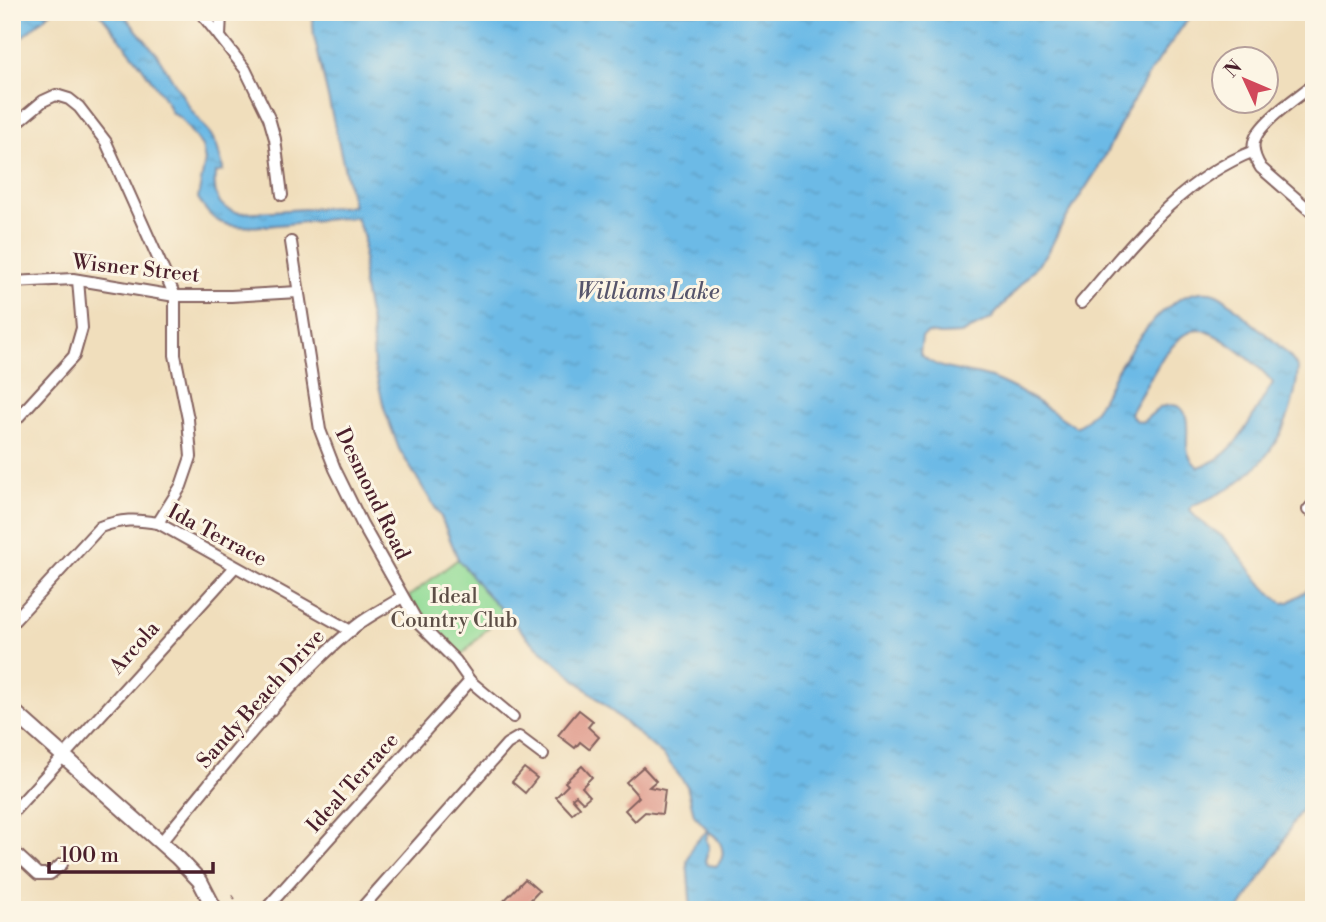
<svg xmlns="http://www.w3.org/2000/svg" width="1326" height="922" font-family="'Libre Bodoni',serif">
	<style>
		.park { fill: #93dc97; stroke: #6e7e61; stroke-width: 2 }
		.water { fill: url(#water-ripples); stroke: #5b6c88; stroke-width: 2; fill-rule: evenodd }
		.building { fill: #dd9283 }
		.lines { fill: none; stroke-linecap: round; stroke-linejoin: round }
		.minor-casing { stroke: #84625e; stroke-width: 14 }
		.major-casing { stroke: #84625e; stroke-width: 18 }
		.path { stroke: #84625e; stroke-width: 2; stroke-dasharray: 5 5; stroke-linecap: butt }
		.minor { stroke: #fff; stroke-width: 10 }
		.major { stroke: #fff; stroke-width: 14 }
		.labels { text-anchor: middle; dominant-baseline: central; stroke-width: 6; stroke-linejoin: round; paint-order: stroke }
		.street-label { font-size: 21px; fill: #4a1f2b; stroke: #fcf5e5 }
		.park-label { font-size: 21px; fill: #5c4e46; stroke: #fcf5e5 }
		.water-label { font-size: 23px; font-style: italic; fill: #56556c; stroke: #fcf5e5 }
	</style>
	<defs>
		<pattern id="water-ripples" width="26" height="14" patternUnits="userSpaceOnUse" patternTransform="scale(1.75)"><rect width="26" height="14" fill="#6cbae6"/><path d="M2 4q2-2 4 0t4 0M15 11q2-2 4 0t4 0" fill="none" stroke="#5f9fc5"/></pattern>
	</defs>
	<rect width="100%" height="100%" fill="#fcf5e5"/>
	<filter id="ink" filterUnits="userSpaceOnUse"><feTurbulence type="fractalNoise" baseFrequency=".0143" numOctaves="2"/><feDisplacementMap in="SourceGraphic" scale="14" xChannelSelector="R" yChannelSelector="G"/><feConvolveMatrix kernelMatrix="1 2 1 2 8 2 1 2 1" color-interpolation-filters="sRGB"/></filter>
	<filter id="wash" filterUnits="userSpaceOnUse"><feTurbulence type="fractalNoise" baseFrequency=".00686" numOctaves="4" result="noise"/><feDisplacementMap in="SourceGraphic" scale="28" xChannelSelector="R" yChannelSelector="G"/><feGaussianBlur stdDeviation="1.57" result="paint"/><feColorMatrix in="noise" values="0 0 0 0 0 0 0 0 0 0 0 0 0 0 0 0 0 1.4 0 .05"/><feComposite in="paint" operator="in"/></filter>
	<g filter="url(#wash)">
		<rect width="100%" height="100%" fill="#f0debc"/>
		<polygon class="park" points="458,559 504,611 456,661 418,623 409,596"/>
		<g class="water">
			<polygon points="23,12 51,12 12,46 12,25"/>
			<path d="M99,12H125L128,20L156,53L192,111L211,135L217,146L223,168V171L215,173C213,194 217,209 240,213L353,206L314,36L312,12H1193L1150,72L1126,113L1099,167L1060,228L1048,253L991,319L961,334L941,335L928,333L922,337L920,353C935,372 969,370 991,378C1022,390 1048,409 1076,427C1097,416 1105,392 1116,372C1133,344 1171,287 1210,292C1223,294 1235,308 1244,316C1263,333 1285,347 1298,368C1293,436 1257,483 1193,505L1190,509C1196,522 1212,527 1223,537C1244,557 1258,587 1283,603L1289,602L1314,586V628L1311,632L1314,640V791L1291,826L1279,850L1239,910H691L687,862L693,845L708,830L694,815L687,786L665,757L532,642L482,589L458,559L441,517L399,449L385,411L374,366L372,329L363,284L364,237L356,218C321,216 248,235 220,222C211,218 203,207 198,198L205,161L202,146L180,118L171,112L166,101L140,64ZM1196,329C1216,329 1261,367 1273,383C1252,413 1238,458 1198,467C1192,462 1188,455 1187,447C1186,432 1194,400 1165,406C1157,407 1149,418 1142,422L1135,420L1130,413L1164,355L1182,336ZM709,832C722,839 728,856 716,866L708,865L705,861L709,848L706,839Z"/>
		</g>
		<g id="blocks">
			<g class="building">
				<polygon points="579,710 593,721 588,727 599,737 589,749 580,742 575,748 558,735"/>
				<polygon points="582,766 592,777 582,787 590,796 583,802 576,795 572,798 580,807 572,814 556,797 568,785 565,782"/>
				<polygon points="643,767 656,781 649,787 665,790 662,814 645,812 635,821 625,810 639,797 626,782"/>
				<polygon points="524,768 537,778 525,793 512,782"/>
				<polygon points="525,879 539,891 521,910 495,910"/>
			</g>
		</g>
	</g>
	<g filter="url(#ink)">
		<use href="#blocks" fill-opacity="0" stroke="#84625e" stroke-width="2"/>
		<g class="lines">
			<g class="minor-casing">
				<g id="minor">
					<polyline points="200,12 220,37"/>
					<polyline points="221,12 220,37 245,69 269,118 275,139 282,195"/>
					<path d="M1314,84C1298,97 1258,123 1254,142C1252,152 1256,160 1261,168L1314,214"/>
					<polyline points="12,127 43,101 56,95 69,99 79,107 106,142 175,296 175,355 188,419 191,457 181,486 158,523"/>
					<polyline points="291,242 320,430 335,469 362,524 418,623 456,661 470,681 513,717"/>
					<polyline points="12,282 73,279 175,296 231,296 298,292"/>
					<path d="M1081,303C1132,244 1179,180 1254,151"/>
					<polyline points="12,424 74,356 82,328 78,280"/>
					<polyline points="1308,510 1314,503"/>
					<path d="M12,623L100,527C121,519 136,519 158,523L351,631"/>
					<polyline points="12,813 235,567"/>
					<path d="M161,842C221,771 284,685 356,626C370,615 387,607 402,597"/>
					<polyline points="12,850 38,874 50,874 62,864"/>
					<polyline points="265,910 470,681"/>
					<polyline points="360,910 507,744 519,737 543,755"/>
				</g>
			</g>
			<g class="major-casing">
				<polyline id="major" points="12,710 177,857 200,881 215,910"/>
			</g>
			<polyline class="path" points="232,895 243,910"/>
			<use href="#minor" class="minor"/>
			<use href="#major" class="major"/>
		</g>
	</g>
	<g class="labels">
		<g class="street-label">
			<text transform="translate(136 269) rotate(6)">Wisner Street</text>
			<text transform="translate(372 494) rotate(64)">Desmond Road</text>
			<text transform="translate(217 536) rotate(28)">Ida Terrace</text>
			<text transform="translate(135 648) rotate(-48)">Arcola</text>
			<text transform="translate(261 699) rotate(-48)">Sandy Beach Drive</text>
			<text transform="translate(353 783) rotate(-48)">Ideal Terrace</text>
		</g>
		<g class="park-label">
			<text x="454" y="597">Ideal<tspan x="454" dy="24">Country Club</tspan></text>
		</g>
		<g class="water-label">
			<text x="648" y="292">Williams Lake</text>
		</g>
	</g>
	<rect width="1326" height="922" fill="none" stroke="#fcf5e5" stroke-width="42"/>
	<g transform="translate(1245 80) rotate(314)"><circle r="33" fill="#fcf5e5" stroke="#b59f9b" stroke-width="2"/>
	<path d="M0-5L12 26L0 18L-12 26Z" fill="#d1495b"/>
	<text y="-10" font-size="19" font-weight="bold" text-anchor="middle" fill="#4a1f2b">N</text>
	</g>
	<path d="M49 862v10h164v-10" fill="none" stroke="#4a1f2b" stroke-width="3.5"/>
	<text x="60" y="862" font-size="21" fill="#4a1f2b" stroke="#fcf5e5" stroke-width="5" paint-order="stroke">100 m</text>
</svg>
